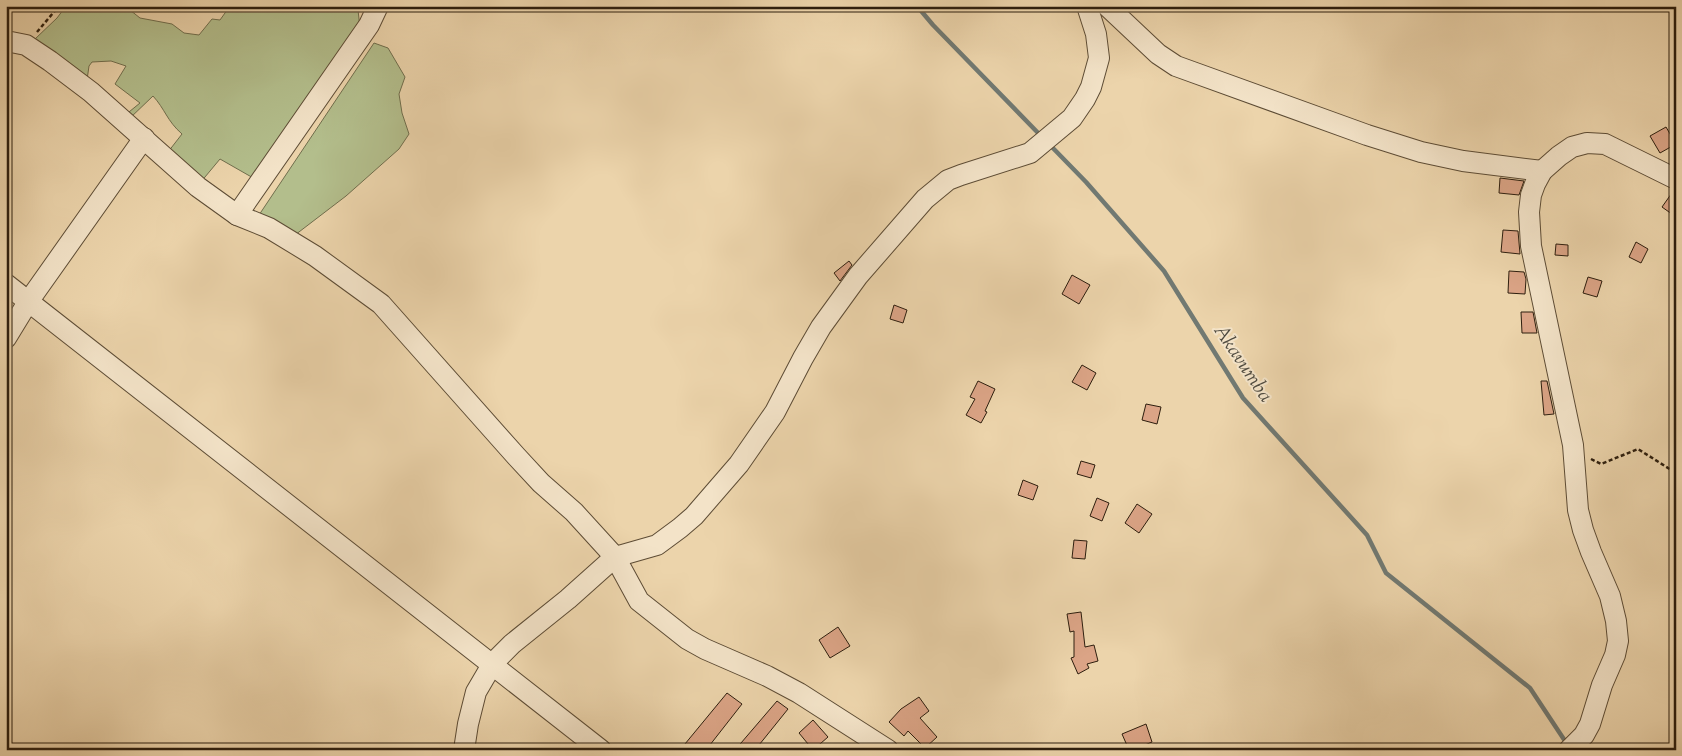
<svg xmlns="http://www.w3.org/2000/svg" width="1682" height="756" font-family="'Sorts Mill Goudy',serif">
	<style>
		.green { fill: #b3be8c; stroke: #706e4d }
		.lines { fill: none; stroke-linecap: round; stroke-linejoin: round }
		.stream { stroke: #717972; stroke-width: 4.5 }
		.building { fill: #dba486; stroke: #2d1e0e }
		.minor-casing { stroke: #5d4c35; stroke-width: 22 }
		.path { stroke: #2d1e0e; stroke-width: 2.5; stroke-dasharray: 4 2.5; stroke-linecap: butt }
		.minor { stroke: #f3e3c8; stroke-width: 20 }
		.labels { text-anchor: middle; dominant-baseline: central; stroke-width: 4; stroke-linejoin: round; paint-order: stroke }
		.water-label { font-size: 20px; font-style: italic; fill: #4f4b40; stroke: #f3e3c8 }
	</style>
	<rect width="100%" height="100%" fill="#ecd4ab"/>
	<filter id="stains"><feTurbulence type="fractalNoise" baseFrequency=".004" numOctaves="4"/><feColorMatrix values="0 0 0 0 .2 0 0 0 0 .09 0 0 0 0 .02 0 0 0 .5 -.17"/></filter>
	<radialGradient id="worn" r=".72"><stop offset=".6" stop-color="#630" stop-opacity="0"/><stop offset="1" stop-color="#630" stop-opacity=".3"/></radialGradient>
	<g class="green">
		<path d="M66,6H125L140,18L172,24L184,33L199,35L212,19L220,20L230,6H355L358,10L360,28L255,179L220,159L200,183L168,152L182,134C167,121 165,109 153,96L129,119L124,116L140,103L115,84L126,66L111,61L92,62L89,66L87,80L35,39L57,18Z"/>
		<polygon points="374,43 388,48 405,77 399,94 402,113 409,134 399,149 346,196 295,235 259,215"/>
	</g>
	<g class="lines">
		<g class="stream">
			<polyline points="917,6 933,25 1042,137"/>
			<polyline points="1049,144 1086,182 1164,271 1243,398 1367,535 1386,573 1530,688 1567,744"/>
		</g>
	</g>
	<g class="building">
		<polygon points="1666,127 1676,144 1660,153 1650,136"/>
		<polygon points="1500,178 1524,181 1519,195 1499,193"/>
		<polygon points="1674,190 1676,191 1676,217 1662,207"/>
		<polygon points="1503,230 1518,231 1520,254 1501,252"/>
		<polygon points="1636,242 1648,249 1641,263 1629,257"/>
		<polygon points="1556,244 1568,245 1568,256 1555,255"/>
		<polygon points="849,261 852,265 840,281 834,273"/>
		<polygon points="1509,271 1524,272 1526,279 1525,294 1508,293"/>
		<polygon points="1072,275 1090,285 1079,304 1062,294"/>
		<polygon points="1588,277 1602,281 1597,297 1583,293"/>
		<polygon points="894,305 907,310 903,323 890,319"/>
		<polygon points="1521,312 1533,312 1537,333 1522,333"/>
		<polygon points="1082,365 1096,373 1087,390 1072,382"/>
		<polygon points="978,381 995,389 985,411 987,412 981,423 966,415 975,399 970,397"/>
		<polygon points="1541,381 1547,381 1554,414 1544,415"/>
		<polygon points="1146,404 1161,407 1157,424 1142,420"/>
		<polygon points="1081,461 1095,465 1091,478 1077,474"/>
		<polygon points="1023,480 1038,486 1033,500 1018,495"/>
		<polygon points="1097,498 1109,503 1102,521 1090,516"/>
		<polygon points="1137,504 1152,514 1139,533 1125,523"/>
		<polygon points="1074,540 1087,541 1085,559 1072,558"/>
		<polygon points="1081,612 1085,647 1094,645 1098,661 1087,664 1089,668 1078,674 1071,658 1074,657 1074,631 1070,632 1067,614"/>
		<polygon points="838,627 850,646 830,658 819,640"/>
		<polygon points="727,693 742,704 706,750 680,750"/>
		<polygon points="919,697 929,711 920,718 937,737 925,748 908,731 904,736 889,722 901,709"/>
		<polygon points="777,701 788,709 755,750 735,750"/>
		<polygon points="813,720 828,737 813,750 799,733"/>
		<polygon points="1146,724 1152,742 1133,750 1129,750 1122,734"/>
	</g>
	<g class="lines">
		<g class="minor-casing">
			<g id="minor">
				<polyline points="1107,6 1158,54 1176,66 1367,135 1421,152 1463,161 1542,171"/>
				<polyline points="6,41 26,45 50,61 91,92 198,187 237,215 269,228 315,256 381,304 516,456 541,483 574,512 615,557 639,601 687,639 705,649 767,676 799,693 888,750"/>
				<polyline points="237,215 369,25 378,6"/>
				<polyline points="6,284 601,750"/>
				<polyline points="6,338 28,302 144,138"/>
				<polyline points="464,750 468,724 476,692 493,663 512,644 568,599 615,557 657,545 680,528 694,516 739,464 775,412 803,358 821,327 858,276 925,199 948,180 961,175 1030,153 1072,118 1085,99 1091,87 1099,58 1096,34 1087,6"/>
				<polyline points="1569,750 1584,735 1590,724 1602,685 1615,655 1618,641 1616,621 1610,596 1591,552 1583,530 1578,510 1573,445 1531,246 1529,212 1531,195 1535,184 1542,171 1559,156 1572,147 1587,143 1605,144 1676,179"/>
			</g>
		</g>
		<g class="path">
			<polyline points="37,32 59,6"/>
			<polyline points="1591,459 1601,464 1638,449 1676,473"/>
		</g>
		<use href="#minor" class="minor"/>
	</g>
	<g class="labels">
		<g class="water-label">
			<text transform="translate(1242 364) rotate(56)">Akavumba</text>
		</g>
	</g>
	<rect width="1682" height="756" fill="none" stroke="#ecd4ab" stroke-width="25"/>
	<rect x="8" y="8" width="1667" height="741" fill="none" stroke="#2d1e0e" stroke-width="2.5"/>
	<rect x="12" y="12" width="1657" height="731" fill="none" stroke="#2d1e0e"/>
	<rect width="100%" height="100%" filter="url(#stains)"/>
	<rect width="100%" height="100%" fill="url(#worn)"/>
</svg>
